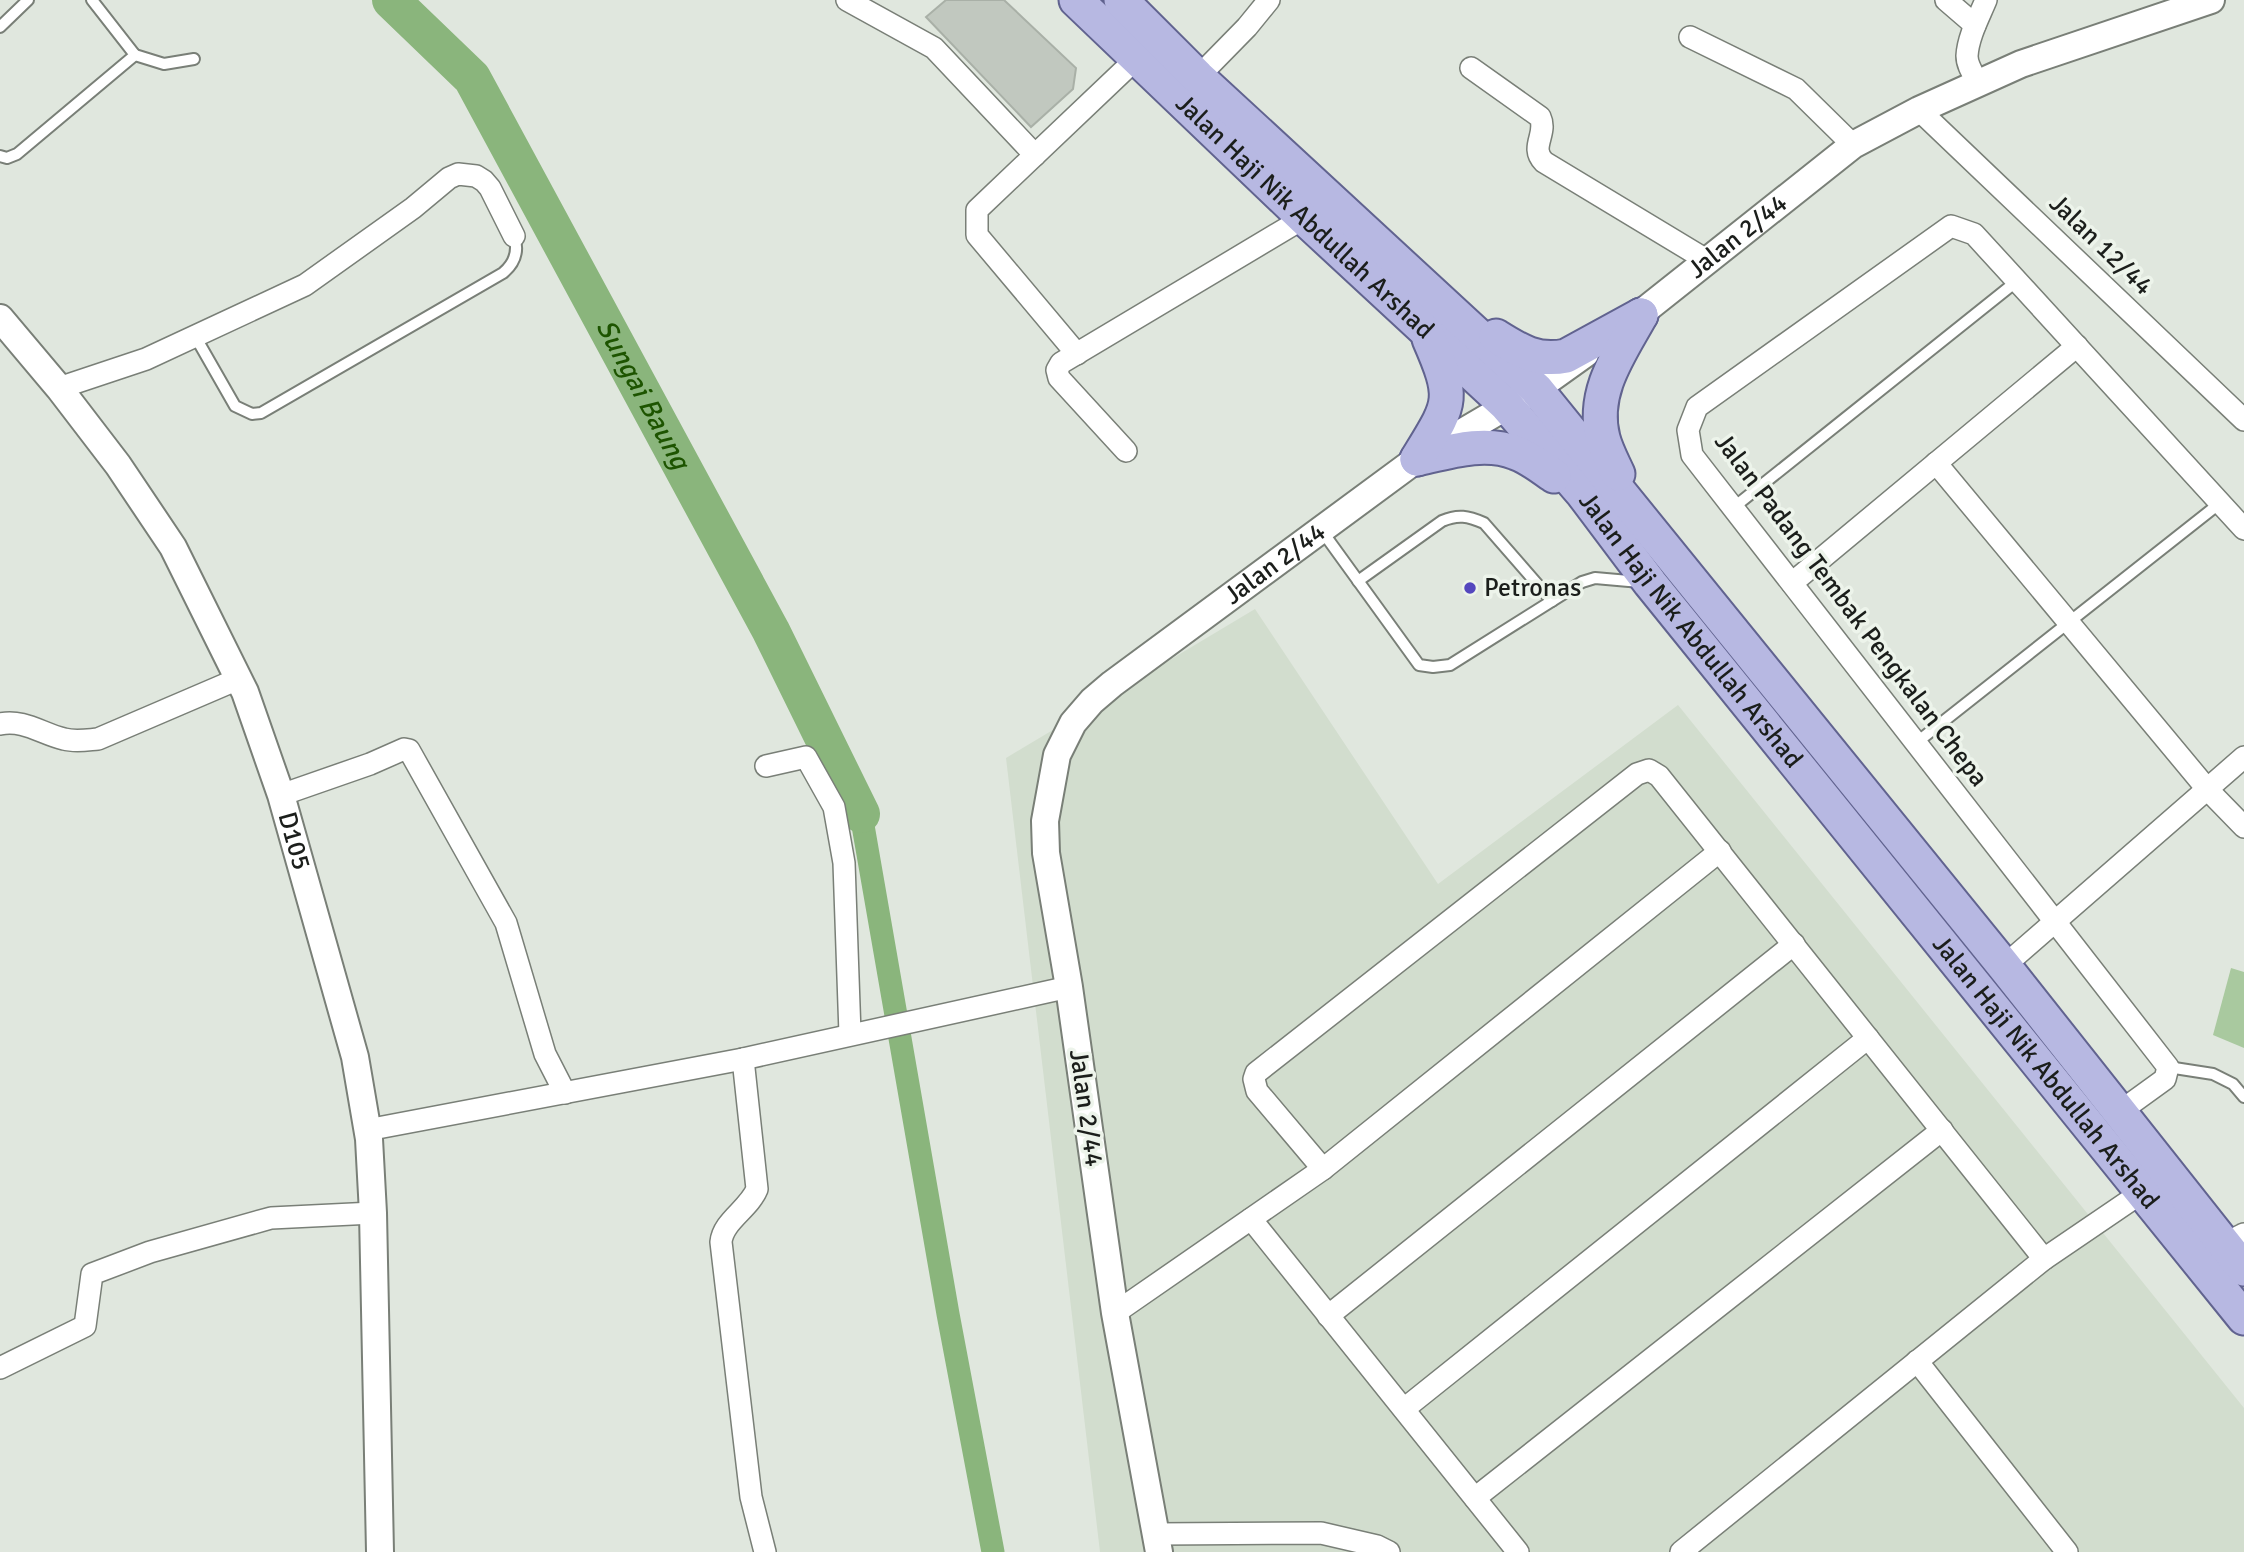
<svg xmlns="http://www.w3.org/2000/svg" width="2244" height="1552" font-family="Signika,sans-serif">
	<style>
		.built { fill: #d2ddce }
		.green { fill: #a9c99f }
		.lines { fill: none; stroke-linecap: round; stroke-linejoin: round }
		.canal { stroke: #8ab57c; stroke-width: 23 }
		.river { stroke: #8ab57c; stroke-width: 38 }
		.building { fill: #c1c8bf; stroke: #a9b0a7; stroke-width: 2 }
		.service-casing { stroke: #797f77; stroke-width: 14 }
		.minor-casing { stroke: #797f77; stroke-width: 24 }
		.tertiary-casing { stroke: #797f77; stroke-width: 30 }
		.primary-casing { stroke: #61638f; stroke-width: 37 }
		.service { stroke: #fff; stroke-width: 10 }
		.minor { stroke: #fff; stroke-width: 21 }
		.tertiary { stroke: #fff; stroke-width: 26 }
		.primary { stroke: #b7b8e2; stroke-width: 33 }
		.poi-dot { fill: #5447be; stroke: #edf4eb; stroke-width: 2.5 }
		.labels { text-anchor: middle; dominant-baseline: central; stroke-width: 7; stroke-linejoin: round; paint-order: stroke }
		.street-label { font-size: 26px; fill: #1b1e1b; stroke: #edf4eb }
		.poi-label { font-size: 26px; fill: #1b1e1b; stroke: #edf4eb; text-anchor: start }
		.water-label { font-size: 28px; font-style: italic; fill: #1d5400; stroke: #edf4eb }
	</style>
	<rect width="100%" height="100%" fill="#e0e7de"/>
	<polygon class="built" points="1255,609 1438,884 1678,705 2244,1408 2244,1552 1100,1552 1006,758"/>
	<polygon class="green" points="2231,968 2244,972 2244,1048 2213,1035"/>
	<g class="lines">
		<polyline class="canal" points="861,814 948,1314 993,1552"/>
		<path class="river" id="s1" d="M391,0L472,78L771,631L861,814"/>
	</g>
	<polygon class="building" points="946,0 1004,0 1076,68 1073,89 1031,127 926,17"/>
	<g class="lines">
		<g class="service-casing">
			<g id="service">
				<polyline points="0,27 28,0"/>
				<polyline points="135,55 164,64 194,59"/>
				<polyline points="0,156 7,158 17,154 135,55 92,0"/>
				<path d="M195,336L235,406L252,414L261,413L503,273C515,263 519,251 514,236"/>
				<polyline points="1733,508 2017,281"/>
				<polyline points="1322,531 1419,665 1433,667 1450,665 1582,582 1595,578 1640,582"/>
				<path d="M1358,581L1442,521C1458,514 1468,516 1484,523L1552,601"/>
				<polyline points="1916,743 2220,503"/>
				<polyline points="2168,1067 2213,1074 2233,1084 2244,1097"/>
			</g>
		</g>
		<g class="minor-casing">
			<g id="minor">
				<polyline points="847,0 934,48 1035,155"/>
				<polyline points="1946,0 1975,25"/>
				<polyline points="1690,37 1796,89 1853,145"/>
				<path d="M1471,68L1540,117C1548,134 1529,147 1544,162L1708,261"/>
				<polyline points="1198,77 1247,27 1269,0"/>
				<path d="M1978,83C1974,75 1967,66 1967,56C1968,37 1979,17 1986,0"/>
				<polyline points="1919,110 2244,420"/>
				<polyline points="1077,354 977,235 977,210 1137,58"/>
				<polyline points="59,388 146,359 305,285 413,208 449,178 458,174 476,176 484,181 490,188 514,236"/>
				<polyline points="1126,451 1059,378 1057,370 1061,363 1304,218"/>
				<polyline points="1936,463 2208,790 2244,827"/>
				<polyline points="1792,583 2077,346"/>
				<path d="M0,724C24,719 42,734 64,739C75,742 86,740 98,739L238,679"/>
				<polyline points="766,766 806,757 834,807 844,863 850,1034"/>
				<polyline points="281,795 370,764 404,749 409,750 506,923 545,1054 565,1093"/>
				<polyline points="2004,966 2244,757"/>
				<path d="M743,1059L757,1189C749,1209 723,1221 721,1242L751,1497L765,1552"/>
				<polyline points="2118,1113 2165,1079 2168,1067 1692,455 1688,430 1697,407 1951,226 1974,234 2244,529"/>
				<polyline points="367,1130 743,1059 1069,987"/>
				<polyline points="1323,1169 1257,1091 1254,1079 1256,1073 1637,774 1649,770 1659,776 2044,1259"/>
				<polyline points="1251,1219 1518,1552"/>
				<polyline points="2224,1244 2244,1234"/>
				<polyline points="1115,1313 1323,1169 1720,851"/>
				<polyline points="1328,1316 1794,944"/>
				<polyline points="1917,1361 2067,1552"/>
				<polyline points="0,1368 85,1326 92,1274 150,1252 271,1218 373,1213"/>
				<polyline points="1404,1409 1868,1038"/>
				<polyline points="1475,1498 1942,1130"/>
				<polyline points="1157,1534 1321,1533 1377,1546 1389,1552"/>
				<polyline points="1681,1552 2044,1259 2141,1193"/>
			</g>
		</g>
		<g class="tertiary-casing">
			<g id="tertiary">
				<path id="s2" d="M0,318L59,388L118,465L173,547L245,692L281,795L355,1057L369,1139L373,1213L380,1552"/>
				<path id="s3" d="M1625,326L1853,145L1919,110L2021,64L2211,0"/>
				<path id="s4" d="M1159,1552L1115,1313L1069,987L1046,853L1045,821L1057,755L1073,723L1092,701L1112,684L1417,459L1536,389L1585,354"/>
			</g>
		</g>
		<g class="primary-casing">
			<g id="primary">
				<path id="s5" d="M1076,0L1304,218L1506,405L1583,494L1650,583L2244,1318"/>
				<polyline points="1121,0 1198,77 1536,389 2004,966 2244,1269"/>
				<path d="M1496,336C1520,351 1537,362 1566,356L1641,315"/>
				<path d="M1417,459C1448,452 1485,440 1516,453C1530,458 1542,468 1554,476"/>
				<path d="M1417,459C1451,403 1456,401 1429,339"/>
				<path d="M1618,474C1613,463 1606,450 1603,438C1591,392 1620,353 1641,315"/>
			</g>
		</g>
		<use href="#service" class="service"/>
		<use href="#minor" class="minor"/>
		<use href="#tertiary" class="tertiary"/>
		<use href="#primary" class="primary"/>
	</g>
	<circle class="poi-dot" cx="1470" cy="588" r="7"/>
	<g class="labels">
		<g class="street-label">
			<text stroke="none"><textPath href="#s5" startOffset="315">Jalan Haji Nik Abdullah Arshad</textPath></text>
			<text stroke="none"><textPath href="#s3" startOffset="144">Jalan 2/44</textPath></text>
			<text transform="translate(2101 245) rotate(44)">Jalan 12/44</text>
			<text stroke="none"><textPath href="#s4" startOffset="1101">Jalan 2/44</textPath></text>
			<text transform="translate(1851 610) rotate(53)">Jalan Padang Tembak Pengkalan Chepa</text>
			<text stroke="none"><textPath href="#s5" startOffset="882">Jalan Haji Nik Abdullah Arshad</textPath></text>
			<text stroke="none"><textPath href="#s2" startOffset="606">D105</textPath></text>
			<text stroke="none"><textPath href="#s5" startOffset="1449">Jalan Haji Nik Abdullah Arshad</textPath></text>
			<text transform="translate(1086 1108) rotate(82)">Jalan 2/44</text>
		</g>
		<g class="poi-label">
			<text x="1484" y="588">Petronas</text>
		</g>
		<g class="water-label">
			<text stroke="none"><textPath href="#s1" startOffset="472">Sungai Baung</textPath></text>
		</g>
	</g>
</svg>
